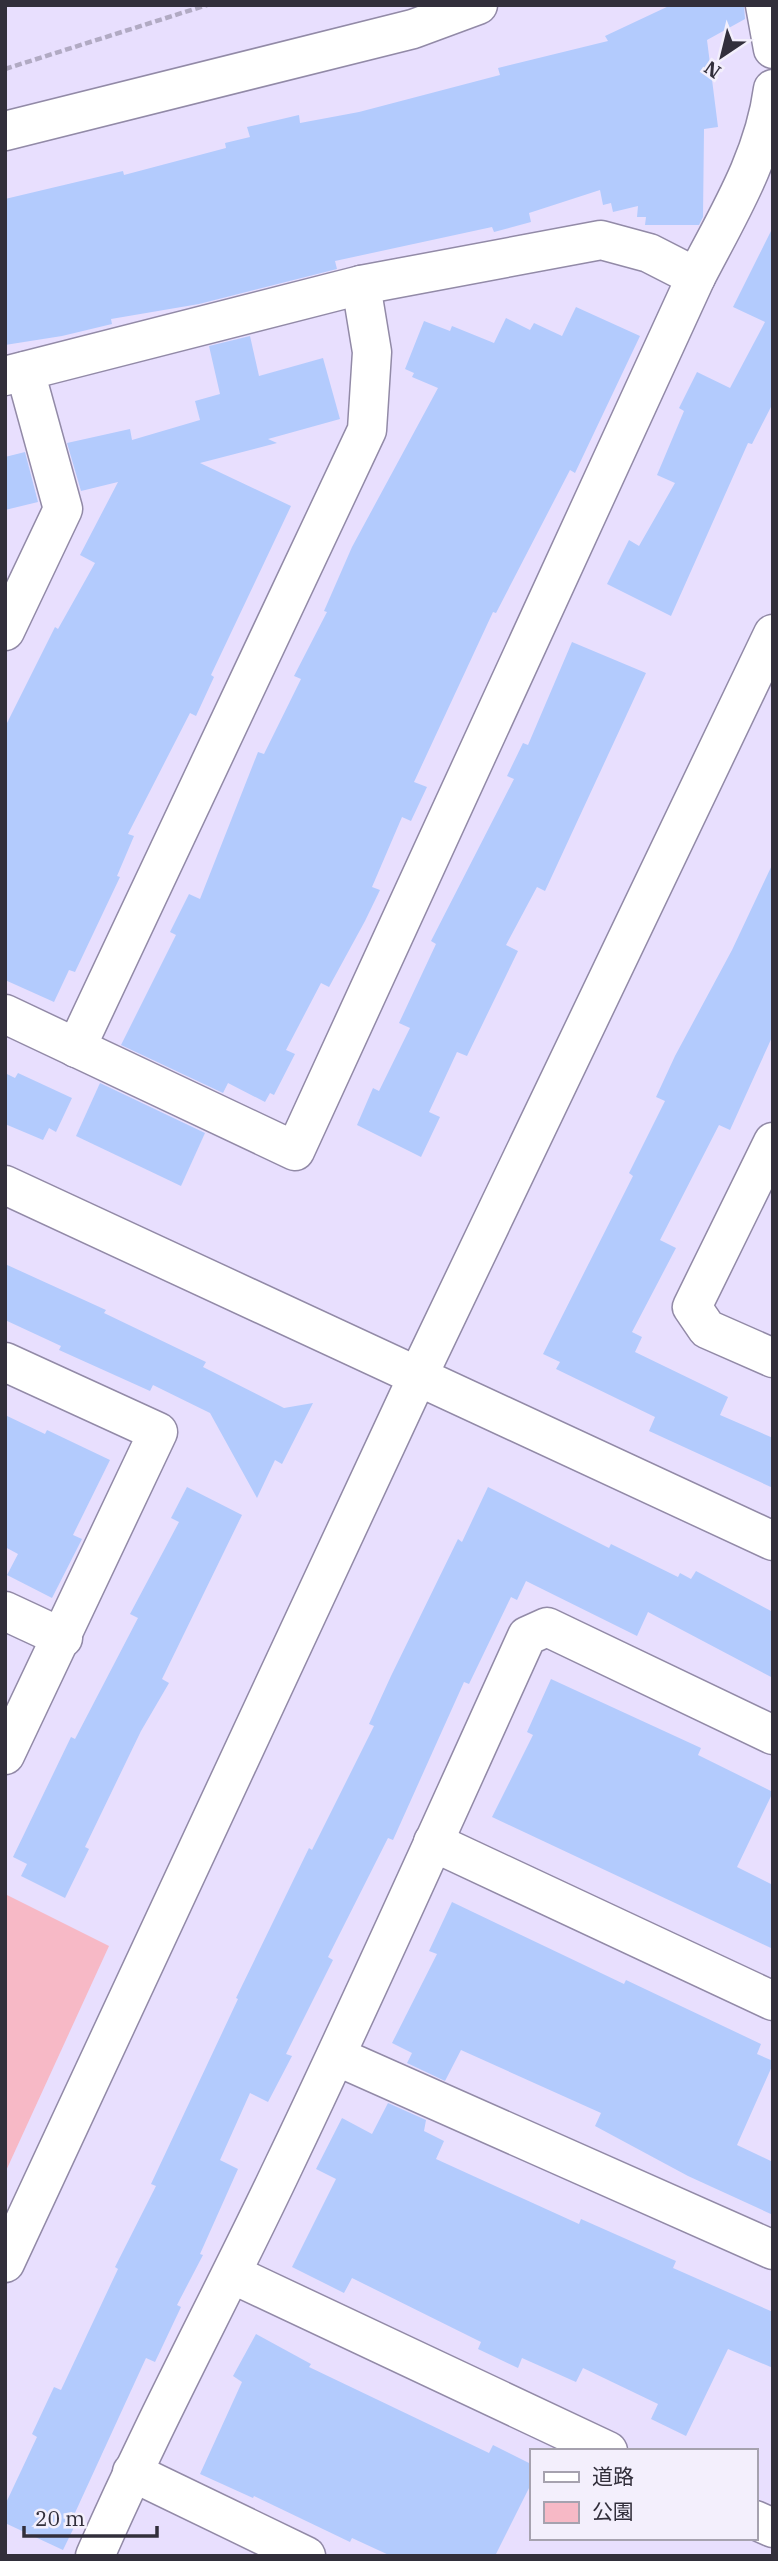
<svg xmlns="http://www.w3.org/2000/svg" width="778" height="2561" font-family="'IBM Plex Serif','Noto Sans JP',serif">
	<style>
		.green { fill: #f7b9c6 }
		.building { fill: #b3cbfd }
		.lines { fill: none; stroke-linecap: round; stroke-linejoin: round }
		.street-casing { stroke: #928aa7; stroke-width: 41 }
		.secondary-casing { stroke: #928aa7; stroke-width: 41 }
		.path { stroke: #b1aac3; stroke-width: 4.5; stroke-dasharray: 7 3.5; stroke-linecap: butt }
		.street { stroke: #fff; stroke-width: 38 }
		.secondary { stroke: #fff; stroke-width: 38 }
	</style>
	<rect width="100%" height="100%" fill="#e8dffe"/>
	<polygon class="green" points="5,1894 109,1946 5,2173"/>
	<g class="building">
		<polygon points="671,5 744,5 745,19 707,40 718,127 704,129 703,217 699,225 645,225 646,217 637,217 638,206 613,212 611,203 603,205 600,190 529,213 531,222 494,232 492,227 335,261 337,269 199,304 111,319 112,324 62,336 5,345 5,199 123,171 124,175 226,148 225,143 250,137 247,127 299,115 300,123 359,112 500,75 498,68 608,41 605,36"/>
		<polygon points="773,227 773,403 752,444 748,443 671,616 607,584 629,540 639,546 675,483 657,475 684,411 679,408 697,372 730,388 765,322 733,307"/>
		<polygon points="576,307 640,336 575,473 570,470 496,613 493,612 414,782 427,787 411,821 402,817 372,887 380,890 365,921 329,987 321,983 286,1050 295,1054 274,1095 270,1093 265,1102 228,1083 223,1093 121,1045 176,935 170,932 189,894 200,899 258,752 264,754 301,679 294,676 327,612 324,611 352,547 438,388 412,377 414,373 405,369 424,321 450,331 452,326 494,343 506,318 530,330 534,323 562,336"/>
		<polygon points="250,336 259,376 323,358 340,419 268,439 277,443 200,463 291,506 211,675 214,677 196,716 190,713 128,834 134,836 117,876 120,877 75,972 69,970 54,1002 5,980 5,727 55,627 58,629 95,563 80,555 118,482 81,491 67,443 130,429 132,440 200,420 195,401 220,394 209,346"/>
		<polygon points="25,452 38,502 5,510 5,457"/>
		<polygon points="572,642 646,673 545,891 537,887 506,945 518,951 467,1056 457,1052 429,1112 440,1117 421,1157 357,1125 373,1088 379,1091 410,1028 399,1023 436,944 431,941 514,779 507,776 523,743 528,745"/>
		<polygon points="773,863 773,1035 730,1130 719,1125 660,1240 676,1248 632,1332 642,1337 635,1352 728,1397 720,1415 773,1438 773,1488 649,1431 655,1417 556,1369 560,1362 543,1354 633,1176 629,1173 665,1101 656,1097 675,1056 732,950"/>
		<polygon points="5,1073 15,1078 18,1073 72,1098 56,1132 49,1128 43,1140 5,1124"/>
		<polygon points="100,1083 205,1133 181,1186 76,1136"/>
		<polygon points="5,1264 106,1310 104,1313 206,1362 203,1367 284,1408 313,1403 282,1464 275,1460 257,1498 210,1413 153,1385 150,1391 59,1350 61,1346 5,1320"/>
		<polygon points="5,1415 45,1434 47,1430 110,1460 73,1535 82,1539 52,1598 7,1575 18,1554 5,1547"/>
		<polygon points="187,1487 242,1515 162,1679 169,1683 141,1731 85,1847 89,1849 65,1898 21,1876 27,1864 13,1857 71,1737 75,1739 138,1618 130,1614 179,1522 171,1518"/>
		<polygon points="488,1487 609,1548 611,1544 678,1577 680,1573 691,1579 696,1571 773,1612 773,1678 648,1612 637,1636 526,1581 517,1600 511,1597 469,1684 464,1682 393,1840 388,1838 328,1957 333,1960 286,2054 292,2056 268,2102 250,2093 220,2160 238,2169 200,2254 203,2255 177,2305 181,2307 155,2362 146,2358 74,2515 79,2517 63,2550 5,2523 5,2505 37,2437 32,2434 54,2387 61,2390 118,2269 115,2267 156,2186 151,2184 238,1999 236,1998 309,1848 312,1850 374,1726 369,1724 391,1676 458,1539 462,1542"/>
		<polygon points="551,1679 701,1748 698,1755 773,1792 737,1867 773,1885 773,1949 492,1817 533,1735 527,1732"/>
		<polygon points="452,1902 624,1984 626,1980 761,2044 757,2054 773,2061 773,2064 737,2145 773,2162 773,2215 688,2176 595,2126 601,2113 461,2050 445,2081 407,2063 412,2053 392,2043 437,1954 429,1951"/>
		<polygon points="388,2103 426,2120 424,2131 444,2141 436,2159 579,2224 581,2219 676,2261 673,2268 773,2312 773,2368 728,2349 686,2436 651,2419 658,2404 583,2368 576,2382 522,2358 518,2368 478,2349 481,2342 352,2278 344,2293 292,2267 336,2179 316,2169 342,2118 372,2134"/>
		<polygon points="256,2334 311,2364 309,2367 489,2453 493,2445 531,2464 531,2484 495,2556 391,2556 352,2538 350,2542 254,2496 253,2498 200,2474 242,2382 233,2376"/>
	</g>
	<g class="lines">
		<g class="street-casing">
			<g id="street">
				<polyline points="765,5 773,49"/>
				<polyline points="5,131 413,29 478,5"/>
				<polyline points="5,376 361,285 601,240 649,253 696,277"/>
				<polyline points="5,631 63,509 25,371"/>
				<path d="M5,1014L295,1151L696,277C727,217 764,158 773,89"/>
				<polyline points="76,1048 367,430 372,352 361,285"/>
				<polyline points="773,1142 692,1307 707,1329 773,1358"/>
				<polyline points="5,1362 158,1432 5,1755"/>
				<polyline points="5,1611 63,1638"/>
				<polyline points="433,1842 773,2001"/>
				<polyline points="336,2056 773,2250"/>
				<polyline points="232,2274 608,2451"/>
				<polyline points="132,2472 306,2556"/>
				<polyline points="755,2520 773,2528"/>
				<path d="M95,2556C153,2423 222,2296 284,2165C368,1990 447,1812 527,1636L547,1627L773,1735"/>
			</g>
		</g>
		<g class="secondary-casing">
			<g id="secondary">
				<polyline points="5,1185 773,1541"/>
				<polyline points="5,2263 417,1378 773,634"/>
			</g>
		</g>
		<polyline class="path" points="5,69 207,5"/>
		<use href="#street" class="street"/>
		<use href="#secondary" class="secondary"/>
	</g>
	<rect width="778" height="2561" fill="none" stroke="#322f3b" stroke-width="14"/>
	<rect x="530" y="2449" width="228" height="91" fill="#f3effc" stroke="#a6a2af" stroke-width="2"/>
	<rect x="544" y="2472" width="35" height="10" fill="#ffffff" stroke="#a6a2af" stroke-width="2"/>
	<text x="592" y="2484" font-size="21" fill="#322f3b">道路</text>
	<rect x="544" y="2502" width="35" height="21" fill="#f7b9c6" stroke="#a6a2af" stroke-width="2"/>
	<text x="592" y="2519" font-size="21" fill="#322f3b">公園</text>
	<g transform="translate(722 56) rotate(215)" stroke="#f3effc" stroke-width="5" paint-order="stroke">
	<path d="M0-5L12 26L0 18L-12 26Z" fill="#322f3b"/>
	<text y="-10" font-size="19" font-weight="bold" text-anchor="middle" fill="#322f3b">N</text>
	</g>
	<path d="M24 2526v10h133v-10" fill="none" stroke="#322f3b" stroke-width="3.5"/>
	<text x="35" y="2526" font-size="21" fill="#322f3b" stroke="#f3effc" stroke-width="5" paint-order="stroke">20 m</text>
</svg>
